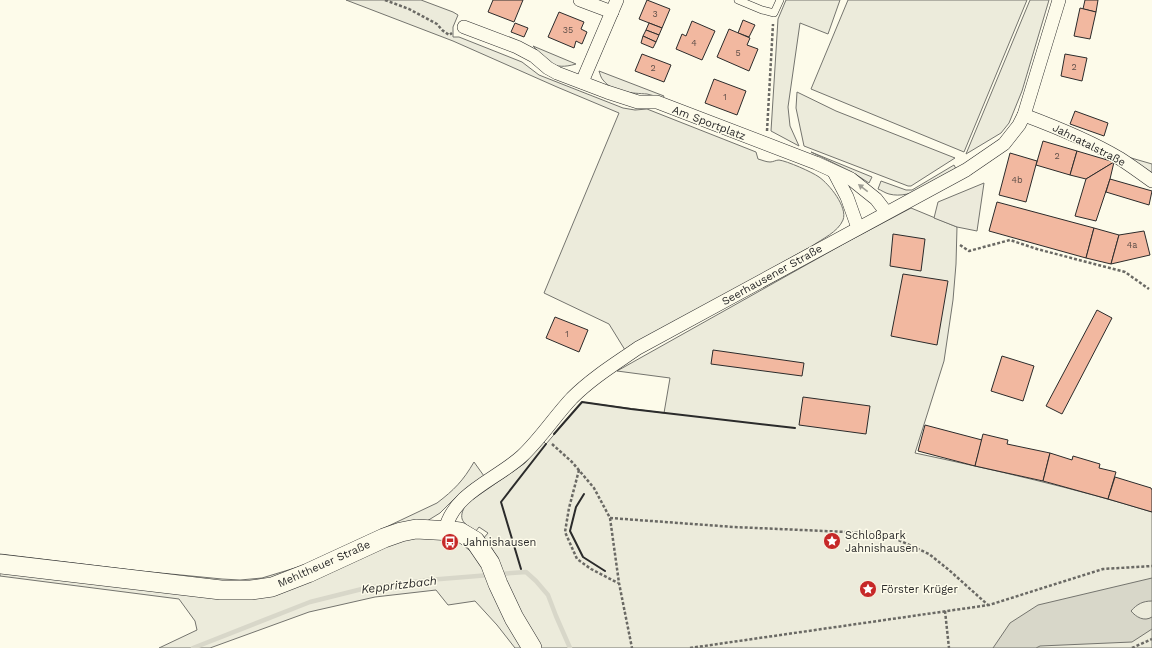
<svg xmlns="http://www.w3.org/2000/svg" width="1152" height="648" font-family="'Work Sans',sans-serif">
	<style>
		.green { fill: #ecebdb; stroke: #74746e }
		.parking { fill: #eceadb; stroke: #74746e }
		.water { fill: #d8d7c9; stroke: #74746e }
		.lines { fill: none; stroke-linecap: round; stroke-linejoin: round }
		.stream { stroke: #d8d7c9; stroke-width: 4.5 }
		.building { fill: #f2b8a0; stroke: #2b2b2b }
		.lane-casing { stroke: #2b2b2b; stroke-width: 8 }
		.street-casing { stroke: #2b2b2b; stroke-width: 14 }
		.secondary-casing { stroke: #2b2b2b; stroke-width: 20 }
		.path { stroke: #6a6964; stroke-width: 2.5; stroke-dasharray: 3 2; stroke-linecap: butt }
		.lane { stroke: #fdfbea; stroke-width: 7 }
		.street { stroke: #fdfbea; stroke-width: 13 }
		.secondary { stroke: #fdfbea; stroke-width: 19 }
		.wall { stroke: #2b2b2b; stroke-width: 2 }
		.oneway { fill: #9e9d94 }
		.labels { text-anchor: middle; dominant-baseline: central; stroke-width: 3; stroke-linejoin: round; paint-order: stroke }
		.number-label { font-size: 9px; fill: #5d4e48 }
		.street-label { font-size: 11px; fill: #2b2b2b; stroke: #fdfbea }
		.poi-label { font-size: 11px; fill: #2b2b2b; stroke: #fdfbea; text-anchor: start }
		.water-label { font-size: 12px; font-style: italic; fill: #2b2b2b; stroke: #fdfbea }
	</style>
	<rect width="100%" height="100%" fill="#fdfbea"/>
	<g class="green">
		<path d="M346,0H421L453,12L458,15L453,27V37H459L522,62L539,75L623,108L635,110L647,109L756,152L758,159C762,160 766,162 770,162C773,162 776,160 779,160C787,161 812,172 819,177C829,184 848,207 843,220C838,232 822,239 812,246L625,350L609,324L544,293L619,113L557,87L453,41Z"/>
		<polygon points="786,0 840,0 828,34 800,23 788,107 790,126 799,146 771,131 778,19"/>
		<polygon points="848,0 1027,0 964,152 811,89"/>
		<polygon points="1030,0 1049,0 1022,91 1009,123 1001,133 966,154"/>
		<path d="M533,46L576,64C552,71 548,61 533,46Z"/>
		<path d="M599,71L664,96L663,98C658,97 652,95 647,94C633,93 613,93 603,80C601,78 600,74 599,71Z"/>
		<polygon points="797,92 836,111 955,158 911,186 908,186 804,146 796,108"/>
		<polygon points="811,152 872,177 869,183 852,172"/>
		<polygon points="1121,155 1152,164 1152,173"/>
		<path d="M954,165L956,169C937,180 912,200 889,194C885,193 881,190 878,189L881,181L906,190H912Z"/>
		<path d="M911,208L957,227L956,264L953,300L944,361L915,453C995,470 1074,488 1152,512V648H515L497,625L475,601L448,605L436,590L375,597L309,612L210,648H159L197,630L195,621L179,599L0,576V571L208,596L401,540L418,538L441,539L459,542L473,553L501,566L491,547L483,539L488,533L479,527L476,531C463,523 457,520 466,504L525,463L543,441L546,444L582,402L664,413L670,378L617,371L847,242Z"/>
		<path d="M474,462L484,476L459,494L440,513L427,521L288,575L246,584L0,558V554L140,571L222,579L240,580L262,578L308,564L437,503C454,490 463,481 474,462Z"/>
	</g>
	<polygon class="parking" points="984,183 977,231 957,227 934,218 938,202"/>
	<path class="water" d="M1152,578V601C1143,601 1137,604 1131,611C1136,617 1144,622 1152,617V629L1132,642L1040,646L1036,648H993L1010,623L1038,605Z"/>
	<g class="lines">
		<g class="stream">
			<polyline points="499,574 526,572 536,581 548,595 556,616 570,648"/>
			<polyline points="193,648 310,602 366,588 428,580 490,575"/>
		</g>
	</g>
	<g class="building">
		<polygon points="493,0 523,0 514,22 488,12"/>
		<polygon points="647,0 670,9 662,28 639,19"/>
		<polygon points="1085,0 1098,0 1096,12 1083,9"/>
		<polygon points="1080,8 1096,12 1090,39 1074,36"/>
		<polygon points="559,12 584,22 581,29 587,32 582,44 576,41 574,48 548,37"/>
		<polygon points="743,20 755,25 749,37 738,33"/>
		<polygon points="692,21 715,31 702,60 676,49 682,34 686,36"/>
		<polygon points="515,23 528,28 524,37 511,32"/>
		<polygon points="649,23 662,28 659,35 646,30"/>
		<polygon points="729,29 750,38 747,45 758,49 749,71 717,57"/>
		<polygon points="646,30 659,35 656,42 643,36"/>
		<polygon points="643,36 656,42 653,48 641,43"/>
		<polygon points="642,54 671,65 664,82 635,71"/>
		<polygon points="1065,54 1087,58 1082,81 1061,76"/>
		<polygon points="714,79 746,91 737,115 705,103"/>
		<polygon points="1075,111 1108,123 1104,136 1070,124"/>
		<polygon points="1043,141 1077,151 1070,175 1036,165"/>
		<polygon points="1077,151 1114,162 1086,179 1070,175"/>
		<polygon points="1010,153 1037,161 1026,202 999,195"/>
		<polygon points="1114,162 1110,179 1096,221 1075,216 1086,179"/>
		<polygon points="1110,179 1152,191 1149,205 1106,192"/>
		<polygon points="997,202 1094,228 1086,258 989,231"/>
		<polygon points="1094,228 1119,235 1111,264 1086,258"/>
		<polygon points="1144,231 1150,255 1111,264 1119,235"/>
		<polygon points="893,234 925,239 921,271 890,266"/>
		<polygon points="903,274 948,281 937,345 891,336"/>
		<polygon points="1097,310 1112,318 1062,414 1046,406"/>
		<polygon points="555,317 588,330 579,352 546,338"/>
		<polygon points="713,350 804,363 802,376 711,364"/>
		<polygon points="1002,356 1034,366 1023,401 991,391"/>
		<polygon points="803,397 870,406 866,434 799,425"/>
		<polygon points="925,425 982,440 975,466 918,451"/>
		<polygon points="983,434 1008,440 1007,444 1050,453 1043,481 975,466"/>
		<polygon points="1050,453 1072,460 1073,456 1100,464 1099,468 1116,472 1108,499 1043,481"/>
		<polygon points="1115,477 1151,488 1152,490 1152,512 1108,499"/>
	</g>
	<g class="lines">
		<g class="lane-casing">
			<polyline id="lane" points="738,0 762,10 774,13 780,0"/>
		</g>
		<g class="street-casing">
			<g id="street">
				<polyline points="580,0 612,12"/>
				<polyline points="464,27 517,47 534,56 548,68 557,73 607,92 638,102 657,102 816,163 851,179 876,199 886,212"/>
				<polyline points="582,82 617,0"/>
				<path d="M1024,115C1056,127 1089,140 1119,158C1130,165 1141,173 1152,181"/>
				<polyline points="834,172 847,197 858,228"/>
				<path d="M445,530C454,492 496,480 522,456C541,438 555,416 572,398C592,378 615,364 638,348L966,170L1004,144L1019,125L1024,115L1059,0"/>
			</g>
		</g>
		<g class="secondary-casing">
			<polyline id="secondary" points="0,564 221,590 251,590 272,587 308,573 384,538 401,532 416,529 452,531 460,532 475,541 490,563 498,584 514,618 532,648"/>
		</g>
		<g class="path">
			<polyline points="385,0 409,9 437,24 442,30 449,35 452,33"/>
			<polyline points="767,131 773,24"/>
			<polyline points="960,245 969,251 1010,240 1037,249 1125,272 1149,289"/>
			<polyline points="552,444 572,462 594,488 610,518 619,583 632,648"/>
			<polyline points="579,470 569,508 565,532 577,559 591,569 618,583"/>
			<polyline points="610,518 734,527 870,533 894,538 929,554 949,570 988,605"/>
			<polyline points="945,611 949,648"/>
			<polyline points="690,648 989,605 1103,569 1152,566"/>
			<polyline points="1132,648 1152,639"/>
		</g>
		<use href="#lane" class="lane"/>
		<use href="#street" class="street"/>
		<use href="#secondary" class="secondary"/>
		<g class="wall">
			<polyline points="554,434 582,402 631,409 795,428"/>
			<polyline points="584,494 576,507 570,531 583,557 605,571"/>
			<polyline points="521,569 501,502 546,444"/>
		</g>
	</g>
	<defs><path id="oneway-solid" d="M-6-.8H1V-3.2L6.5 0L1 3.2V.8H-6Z"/></defs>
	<use class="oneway" href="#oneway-solid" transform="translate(863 188) rotate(-142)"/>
	<defs>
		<g id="sight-disc" transform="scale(0.9)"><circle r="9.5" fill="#c62828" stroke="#fdfbea"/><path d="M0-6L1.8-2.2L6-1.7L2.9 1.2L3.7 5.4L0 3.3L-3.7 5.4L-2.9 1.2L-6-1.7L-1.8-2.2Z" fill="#fff"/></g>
		<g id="bus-disc" transform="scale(0.9)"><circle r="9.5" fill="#c62828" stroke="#fdfbea"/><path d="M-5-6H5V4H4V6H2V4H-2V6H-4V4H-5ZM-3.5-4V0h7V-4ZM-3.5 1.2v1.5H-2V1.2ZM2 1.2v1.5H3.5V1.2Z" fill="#fff"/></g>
	</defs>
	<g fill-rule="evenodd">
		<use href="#sight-disc" x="832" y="541"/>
		<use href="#bus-disc" x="450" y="542"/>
		<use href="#sight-disc" x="868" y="589"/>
	</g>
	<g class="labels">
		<g class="number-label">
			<text x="655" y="14">3</text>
			<text x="568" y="30">35</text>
			<text x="694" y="43">4</text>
			<text x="738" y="53">5</text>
			<text x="1074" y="67">2</text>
			<text x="653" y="68">2</text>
			<text x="725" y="97">1</text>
			<text x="1057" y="156">2</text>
			<text x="1017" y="180">4b</text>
			<text x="1132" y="245">4a</text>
			<text x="567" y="334">1</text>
		</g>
		<g class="street-label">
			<text transform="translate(709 123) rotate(21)">Am Sportplatz</text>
			<text transform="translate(1089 145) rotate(27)">Jahnatalstraße</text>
			<text transform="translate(772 275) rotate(-29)">Seerhausener Straße</text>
			<text transform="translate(324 564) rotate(-24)">Mehltheuer Straße</text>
		</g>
		<g class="poi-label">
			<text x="845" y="535">Schloßpark<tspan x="845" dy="13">Jahnishausen</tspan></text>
			<text x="463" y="542">Jahnishausen</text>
			<text x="881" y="589">Förster Krüger</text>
		</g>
		<g class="water-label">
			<text transform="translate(399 585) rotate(-7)">Keppritzbach</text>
		</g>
	</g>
</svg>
